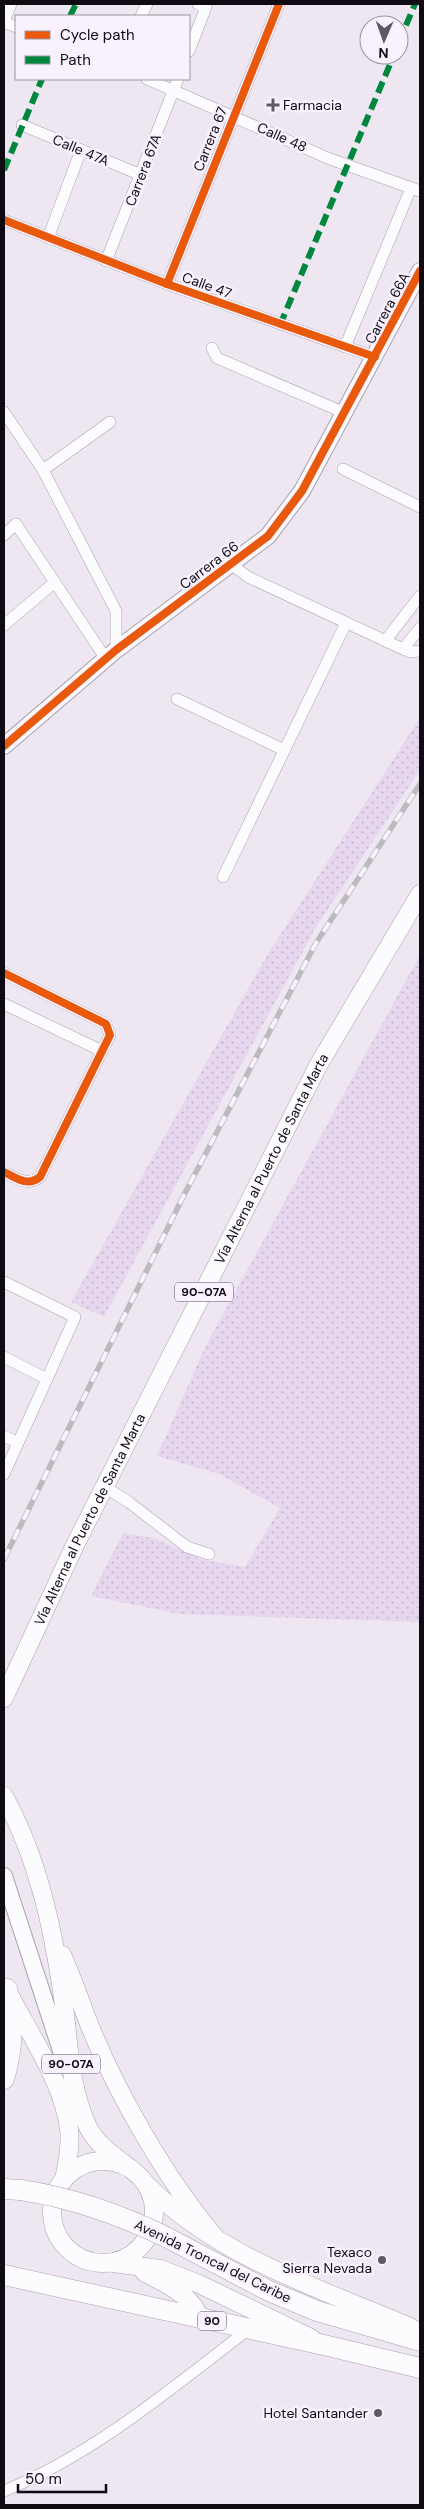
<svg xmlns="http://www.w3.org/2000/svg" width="424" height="2509" font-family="'DM Sans',sans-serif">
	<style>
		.grass { fill: url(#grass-dots) }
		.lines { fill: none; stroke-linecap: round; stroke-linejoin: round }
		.street-casing { stroke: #a8a2ab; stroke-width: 12 }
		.secondary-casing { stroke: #a8a2ab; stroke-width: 18 }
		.primary-casing { stroke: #a8a2ab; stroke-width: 19 }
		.highway-casing { stroke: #a8a2ab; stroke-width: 21 }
		.street { stroke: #fcfbfd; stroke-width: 11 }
		.secondary { stroke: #fcfbfd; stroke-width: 16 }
		.primary { stroke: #fcfbfd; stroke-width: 18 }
		.highway { stroke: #fcfbfd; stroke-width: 20 }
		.rail-casing { stroke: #bcbabd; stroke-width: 5.5 }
		.rail { stroke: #f9f1fe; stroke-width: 4; stroke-dasharray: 11; stroke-linecap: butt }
		.highway-bridge-casing { stroke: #a8a2ab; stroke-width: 21; stroke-linecap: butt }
		.highway-bridge { stroke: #fcfbfd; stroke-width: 20 }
		.quiet { stroke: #00873e; stroke-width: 6; stroke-dasharray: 12 6; stroke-linecap: butt }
		.cycleway-casing { stroke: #f9f1fe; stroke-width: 11 }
		.cycleway { stroke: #e8590c; stroke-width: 8 }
		.poi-dot { fill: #5e5860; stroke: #f9f1fe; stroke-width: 2 }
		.labels { text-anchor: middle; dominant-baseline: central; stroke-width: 5; stroke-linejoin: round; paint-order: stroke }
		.shield { fill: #f9f1fe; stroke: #565059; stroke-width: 1 }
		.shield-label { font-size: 12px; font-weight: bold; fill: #100b12 }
		.poi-label { font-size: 14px; fill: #100b12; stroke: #f9f1fe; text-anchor: end }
		.street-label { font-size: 14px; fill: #100b12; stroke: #f9f1fe }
	</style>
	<defs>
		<pattern id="grass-dots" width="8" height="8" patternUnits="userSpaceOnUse" patternTransform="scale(1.25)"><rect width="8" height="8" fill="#e6d7ee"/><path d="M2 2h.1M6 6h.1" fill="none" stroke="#c4b7cb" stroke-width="1.8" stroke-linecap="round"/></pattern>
	</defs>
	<rect width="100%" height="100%" fill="#eee6f1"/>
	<g class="grass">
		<polygon points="420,718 420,770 316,927 104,1317 71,1302 266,957"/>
		<polygon points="420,955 420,1622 179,1614 91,1596 123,1533 154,1538 201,1559 245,1567 280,1508 219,1474 157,1456 205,1347"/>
	</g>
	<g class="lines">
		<g class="street-casing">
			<g id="street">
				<polyline points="141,16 147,4"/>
				<polyline points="4,21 11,4"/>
				<polyline points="4,22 16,27"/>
				<polyline points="189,51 206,7 198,4"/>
				<polyline points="147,79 330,159 420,191"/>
				<polyline points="22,125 141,175"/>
				<polyline points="4,220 167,284 375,357"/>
				<polyline points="48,238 81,150"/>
				<polyline points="106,261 178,79"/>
				<polyline points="167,284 279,4"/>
				<polyline points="345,347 411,188"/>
				<polyline points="212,348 217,358 345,413"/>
				<polyline points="4,412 43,470 116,611 116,650"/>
				<polyline points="343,469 420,507"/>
				<polyline points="43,470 110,422"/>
				<polyline points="4,535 16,524 106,659"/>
				<polyline points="231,564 248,577 403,649 410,652 420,651"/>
				<polyline points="4,625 55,582"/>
				<polyline points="385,641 420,596"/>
				<polyline points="403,649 420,628"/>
				<polyline points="177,699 284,750"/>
				<polyline points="223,877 346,623"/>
				<path d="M4,973L106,1024L110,1035L40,1177C27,1187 16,1178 4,1172"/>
				<polyline points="4,1004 102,1051"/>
				<polyline points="4,1282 75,1317 4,1474"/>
				<polyline points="4,1357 47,1379"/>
				<polyline points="4,1436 18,1443"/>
				<polyline points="105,1487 130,1503 187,1547 209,1554"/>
				<path d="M4,2491C94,2454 172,2388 249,2329"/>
			</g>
		</g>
		<g class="secondary-casing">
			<g id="secondary">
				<polyline points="4,746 116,650 268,536 302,491 420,271"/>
				<polyline points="4,1876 66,2066"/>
			</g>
		</g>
		<g class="primary-casing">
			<g id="primary">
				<path id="s1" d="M4,1698L76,1543L319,1064L420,894"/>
				<path d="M4,1796C38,1858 53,1928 63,1998C69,2041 69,2087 88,2127C97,2145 115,2157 131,2169"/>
				<path d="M62,1955C73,1979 81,2004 91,2029C119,2097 167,2180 214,2236"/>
				<path d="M10,1996C31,2036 64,2085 69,2129C71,2146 68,2162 64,2179"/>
				<circle cx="103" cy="2212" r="51"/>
				<path d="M150,2188C220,2257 321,2289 410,2327L420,2334"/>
				<polyline points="113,2263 160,2269 199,2284 311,2338"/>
				<path d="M144,2272C165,2284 192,2294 200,2319"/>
			</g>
		</g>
		<g class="highway-casing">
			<g id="highway">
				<path d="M4,2079C14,2045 13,2024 7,1989"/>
				<polyline points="4,2189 21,2190"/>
				<polyline points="166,2237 269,2291 317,2311 420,2341"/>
				<polyline points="4,2275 324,2345 420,2368"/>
			</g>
		</g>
		<use href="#street" class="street"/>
		<use href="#secondary" class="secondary"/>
		<use href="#primary" class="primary"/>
		<use href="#highway" class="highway"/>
		<g class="rail-casing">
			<polyline id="rail" points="4,1559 185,1193 316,943 420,784"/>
		</g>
		<use href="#rail" class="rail"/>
		<g class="highway-bridge-casing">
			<path id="highway-bridge" d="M21,2190C73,2198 119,2214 166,2237"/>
		</g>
		<use href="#highway-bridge" class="highway-bridge"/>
		<g class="quiet">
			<polyline points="70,16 76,4"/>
			<polyline points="399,42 415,4"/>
			<polyline points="4,170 42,79"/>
			<polyline points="280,325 394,55"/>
		</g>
		<g class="cycleway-casing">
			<g id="cycleway">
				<polyline points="4,220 167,284 375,357"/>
				<polyline points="167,284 279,4"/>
				<polyline points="4,746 116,650 268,536 302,491 420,271"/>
				<path d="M4,973L106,1024L110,1035L40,1177C27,1187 16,1178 4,1172"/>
			</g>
		</g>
		<use href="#cycleway" class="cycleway"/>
	</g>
	<g class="poi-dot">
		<path d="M270.5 97.5h5v5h5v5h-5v5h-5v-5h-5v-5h5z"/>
		<circle cx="382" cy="2260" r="5"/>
		<circle cx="378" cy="2413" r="5"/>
	</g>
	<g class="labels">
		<g class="shield">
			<rect x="175" y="1282.5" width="58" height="19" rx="4"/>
			<rect x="42" y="2054.5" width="58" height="19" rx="4"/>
			<rect x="198" y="2311.5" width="28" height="19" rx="4"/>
		</g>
		<g class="shield-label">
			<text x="204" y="1292">90-07A</text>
			<text x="71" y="2064">90-07A</text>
			<text x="212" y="2321">90</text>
		</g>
		<g class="poi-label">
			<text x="283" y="105" text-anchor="start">Farmacia</text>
			<text x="372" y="2252">Texaco<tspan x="372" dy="16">Sierra Nevada</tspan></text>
			<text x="368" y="2413">Hotel Santander</text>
		</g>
		<g class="street-label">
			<text transform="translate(282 137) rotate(24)">Calle 48</text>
			<text transform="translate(210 139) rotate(-68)">Carrera 67</text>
			<text transform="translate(81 150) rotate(23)">Calle 47A</text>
			<text transform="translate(143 170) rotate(-69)">Carrera 67A</text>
			<text transform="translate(207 285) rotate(20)">Calle 47</text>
			<text transform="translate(387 308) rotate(-62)">Carrera 66A</text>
			<text transform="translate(209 565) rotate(-37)">Carrera 66</text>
			<text stroke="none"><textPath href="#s1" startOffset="602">Vía Alterna al Puerto de Santa Marta</textPath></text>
			<text stroke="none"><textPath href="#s1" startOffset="198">Vía Alterna al Puerto de Santa Marta</textPath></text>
			<text transform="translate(213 2261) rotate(26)">Avenida Troncal del Caribe</text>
		</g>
	</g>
	<rect width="424" height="2509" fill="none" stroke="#100b12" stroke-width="10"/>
	<rect x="15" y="15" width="175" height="65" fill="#f9f1fe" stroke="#9c95a0"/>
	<rect x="25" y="31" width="25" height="8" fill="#e8590c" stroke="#9c95a0"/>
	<text x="60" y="40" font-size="15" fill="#100b12">Cycle path</text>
	<rect x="25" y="56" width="25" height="8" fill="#00873e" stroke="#9c95a0"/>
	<text x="60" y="65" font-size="15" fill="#100b12">Path</text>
	<g transform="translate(384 40) rotate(182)"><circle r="24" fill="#f9f1fe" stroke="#9c95a0"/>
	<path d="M0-4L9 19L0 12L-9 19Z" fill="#5e5860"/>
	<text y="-8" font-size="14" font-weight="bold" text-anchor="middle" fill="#100b12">N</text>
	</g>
	<path d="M18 2484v8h88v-8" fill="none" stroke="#100b12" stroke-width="2.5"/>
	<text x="25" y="2484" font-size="15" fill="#100b12" stroke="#f9f1fe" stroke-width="4" paint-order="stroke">50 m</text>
</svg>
